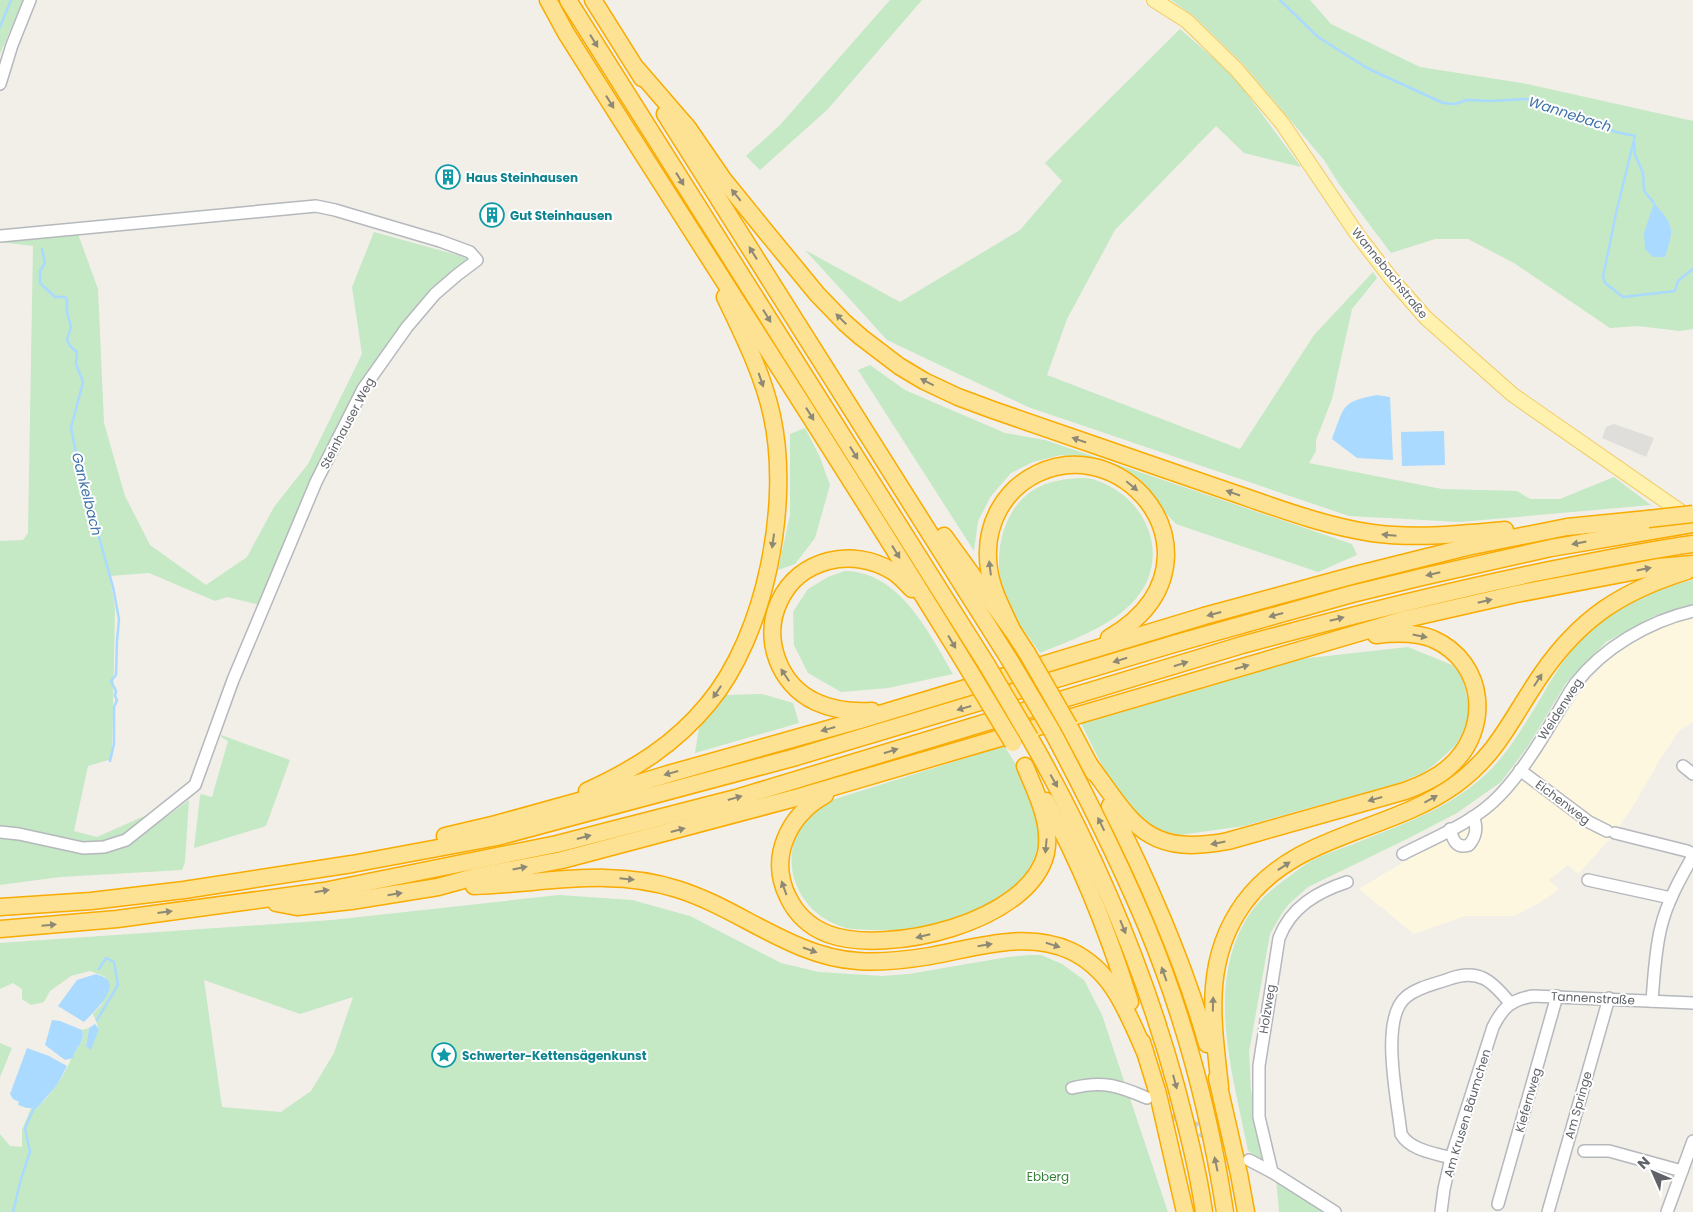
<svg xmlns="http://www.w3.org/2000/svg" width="1693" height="1212" font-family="Poppins,sans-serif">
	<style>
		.commercial { fill: #fef7e0 }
		.industrial { fill: #e0deda }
		.green { fill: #c5e8c5; fill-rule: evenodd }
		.water { fill: #aadaff }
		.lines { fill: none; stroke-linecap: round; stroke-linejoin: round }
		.stream { stroke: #aadaff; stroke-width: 2.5 }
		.minor-tunnel { stroke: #ccccc8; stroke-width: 11; stroke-dasharray: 11 5.5; stroke-linecap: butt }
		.minor-casing { stroke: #b5b8bc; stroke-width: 14 }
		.major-casing { stroke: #f2c960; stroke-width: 16 }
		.highway-casing { stroke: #f9ab00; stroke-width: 19 }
		.minor { stroke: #fff; stroke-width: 11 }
		.major { stroke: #fff2af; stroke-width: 14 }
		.highway { stroke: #fde293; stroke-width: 16 }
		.highway-bridge-casing { stroke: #f9ab00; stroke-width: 19; stroke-linecap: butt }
		.highway-bridge { stroke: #fde293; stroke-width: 16 }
		.oneway { fill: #8e8975 }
		.labels { text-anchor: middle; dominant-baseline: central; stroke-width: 4; stroke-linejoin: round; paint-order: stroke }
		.culture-label { font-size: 12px; font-weight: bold; fill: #0d838f; stroke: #fff; text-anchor: start }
		.street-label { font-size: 12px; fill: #5f6368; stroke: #fff }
		.park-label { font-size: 12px; fill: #348238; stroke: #fff }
		.water-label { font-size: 14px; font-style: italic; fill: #4174aa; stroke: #fff }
	</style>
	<rect width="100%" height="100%" fill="#f1efe8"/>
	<polygon class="commercial" points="1693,614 1693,722 1680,730 1662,756 1632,808 1610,839 1578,874 1568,865 1549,880 1559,889 1541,902 1514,916 1465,916 1414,934 1359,889 1410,858 1464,831 1487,816 1509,796 1539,757 1584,686 1606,662 1631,643 1657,630 1691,617"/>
	<polygon class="industrial" points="1614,424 1654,438 1646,457 1602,438 1606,427"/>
	<g class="green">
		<polygon points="0,0 23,0 0,54"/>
		<polygon points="890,0 922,0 828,109 760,170 746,156 780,125"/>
		<polygon points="1171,0 1310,0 1331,24 1420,67 1527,84 1693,121 1693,329 1680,331 1638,326 1610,328 1514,263 1468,239 1435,239 1391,253 1339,184 1324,160 1244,65 1195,17"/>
		<polygon points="1180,29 1233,75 1301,167 1244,153 1216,126 1115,230 1067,319 1047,375 1240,449 1314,335 1373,272 1377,278 1352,309 1332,399 1316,440 1316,451 1309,463 1442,489 1517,491 1530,499 1560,499 1614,477 1651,505 1460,522 1349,516 1028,407 887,340 805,250 900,302 1020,230 1062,181 1045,163"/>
		<polygon points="374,232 468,258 395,333 364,380 260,605 227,597 215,601 149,573 110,576 115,609 112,759 88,766 74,831 97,837 142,817 155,814 158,823 189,800 185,862 182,870 60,877 0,885 0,541 23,540 28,533 33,246 0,242 17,238 78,234 98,289 104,423 125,496 150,545 206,585 247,557 274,507 308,464 362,354 352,287"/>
		<polygon points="870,365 905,390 1005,433 1045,440 1352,544 1357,555 1318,572 1176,524 1130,476 1082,459 1061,455 1033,462 1011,473 991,496 978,521 974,551 858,370"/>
		<polygon points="805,428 819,455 830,485 815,538 795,564 778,570 790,515 790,434"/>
		<path d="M1079,478C1085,478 1092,478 1098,481C1151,500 1173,564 1130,605C1105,629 1071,640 1040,653C1030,638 1016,622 1008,605C991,568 997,512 1035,489C1049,481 1064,479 1079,478Z"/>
		<path d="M845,571C900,572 929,633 953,674L888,688L841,692L808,673L794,645L793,612L808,589L828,577Z"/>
		<path d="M1693,580V605L1654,616L1606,642L1566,683L1528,746L1501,782L1457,813L1407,839L1308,887L1289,904L1282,913L1270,934L1249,1052L1251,1090L1264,1160L1248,1151C1234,1077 1206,993 1244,923C1254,905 1267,893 1283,881C1292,875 1300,868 1309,862C1322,855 1337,850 1351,845C1397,826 1448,810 1485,775C1506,756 1521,730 1536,706C1548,686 1559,665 1574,648C1605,612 1647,590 1693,580Z"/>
		<polygon points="1408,647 1452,665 1463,676 1471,720 1455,746 1434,765 1424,772 1399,783 1244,826 1180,835 1159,830 1142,821 1113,788 1080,721 1291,660"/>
		<polygon points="762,694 793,703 799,723 695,753 699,728 725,695"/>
		<polygon points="221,735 290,760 266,826 194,848 200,796 201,794 212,797 228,741 221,737"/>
		<path d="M1004,746C1023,773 1044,814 1037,848C1034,861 1027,875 1017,884C993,909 944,924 911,929C897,931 883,930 869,930C860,929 851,930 843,927C810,917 788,886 792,852C795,827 813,809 835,799Z"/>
		<path d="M559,895L632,900L690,916L781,963L819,972L882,976L909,974L1008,957L1030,955H1041L1062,964L1084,980L1102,1015L1168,1212H0V1134L10,1146L22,1147V1130L31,1108H37C51,1095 67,1072 73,1054C75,1049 80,1046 82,1041C84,1037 83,1035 82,1030L89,1028L86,1046L91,1049L99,1029L93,1014L102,1004L106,977L90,971L71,976L50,991L44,1002L31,1005L22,999V989L13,983L0,989V943L332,920ZM204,980L300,1014L353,997L334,1053L311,1091L281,1112L222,1107Z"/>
		<polygon points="0,1043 12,1048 0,1077"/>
		<polygon points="1276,1178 1329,1212 1279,1212"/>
	</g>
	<g class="water">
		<path d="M1654,203C1675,227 1674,228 1665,257H1653L1645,249L1644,233Z"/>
		<path d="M1377,395L1390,397L1393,460L1357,458L1332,439C1345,406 1340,402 1377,395Z"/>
		<polygon points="1444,431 1445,465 1402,466 1401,432"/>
		<path d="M96,974C101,976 107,977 109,982C114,994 92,1014 84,1022L58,1006L77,980Z"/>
		<path d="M52,1020L60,1021L82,1030C86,1044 74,1047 73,1058L65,1060L45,1045Z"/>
		<polygon points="95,1024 99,1029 91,1050 86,1046 89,1028"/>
		<polygon points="27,1048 49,1056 67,1066 57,1085 37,1108 27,1108 18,1105 19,1102 13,1099 10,1094"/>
	</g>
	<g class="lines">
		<g class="stream">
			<polyline points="1280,0 1318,37 1367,68 1443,103 1455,104 1467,100 1491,101 1526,99 1575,113 1589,121 1616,132 1635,136 1617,209 1603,277 1605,283 1623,297 1675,291 1678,281 1693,269"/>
			<polyline points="0,27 11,0"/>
			<polyline points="1634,143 1635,155 1643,173 1644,191 1654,203"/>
			<polyline points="42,249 45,263 40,271 40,283 55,297 65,297 67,300 67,312 71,327 67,340 70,346 77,352 76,364 83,382 71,428 78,462 113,587 119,619 117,641 116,675 111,681 116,691 115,696 117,700 114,707 114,744 110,761"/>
			<polyline points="97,1020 118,985 114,962 106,958 99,969"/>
			<polyline points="13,1212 21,1179 30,1152 25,1128 34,1108"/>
		</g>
		<polyline class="minor-tunnel" points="1159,1105 1237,1153"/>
		<g class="minor-casing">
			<g id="minor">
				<polyline points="0,84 12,45 30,0"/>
				<polyline points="0,236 316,206 335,210 440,241 470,252 477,260 457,275 435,294 407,327 363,389 316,482 233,680 195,785 126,840 104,847 83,848 19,834 0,832"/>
				<polyline points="1683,766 1693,774"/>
				<polyline points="1520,770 1589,822 1607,831"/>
				<path d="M1450,829C1453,840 1456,849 1469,845C1476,837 1478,827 1473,817"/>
				<polyline points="1615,833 1687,851 1693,854"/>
				<path d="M1403,854C1436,837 1475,822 1500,795C1521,773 1538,746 1553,720C1561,708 1567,695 1575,684C1603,648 1649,621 1693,611"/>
				<polyline points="1588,880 1671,898"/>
				<path d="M1652,1001C1654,976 1655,951 1661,927C1667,902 1680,879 1693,856"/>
				<path d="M1072,1088C1103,1080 1119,1086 1147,1098"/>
				<polyline points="1584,1151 1609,1151 1682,1171"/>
				<path d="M1451,1158C1434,1153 1410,1150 1401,1134C1398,1102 1379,1019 1406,997C1418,987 1435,984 1449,979C1479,968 1492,981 1510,1003"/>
				<polyline points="1249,1160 1272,1172 1335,1212"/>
				<path d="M1272,1172L1259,1117V1066L1279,938C1291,907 1317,892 1347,882"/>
				<polyline points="1498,1204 1557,996"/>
				<path d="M1441,1212L1444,1189L1451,1158L1493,1027C1503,1007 1511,1000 1533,996L1693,1003"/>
				<polyline points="1548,1212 1609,998"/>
				<polyline points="1667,1212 1693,1141"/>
			</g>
		</g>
		<g class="major-casing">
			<polyline id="major" points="1154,0 1187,21 1237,70 1282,123 1357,234 1390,277 1426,318 1513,395 1690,518"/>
		</g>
		<g class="highway-casing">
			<g id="highway">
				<path d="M548,0L566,33C700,246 838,456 969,670"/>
				<polyline points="568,0 987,665"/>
				<polyline points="593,0 642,78"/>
				<path d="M637,69L688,128L723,179L766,232L817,294L845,323L861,337L899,366L924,381L958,397L993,410C1067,436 1142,461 1216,487C1267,504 1319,525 1372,533C1417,539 1461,534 1505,530"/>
				<polyline points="665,114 1009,659"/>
				<polyline points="944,536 1012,630 1027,653"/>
				<path d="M1012,630C1003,610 992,591 989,569C976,478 1081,429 1143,496C1158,513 1166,533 1166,555C1165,594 1140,620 1109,638"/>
				<path d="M872,711C853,712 833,710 816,702C779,685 762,639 779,602C799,558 853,547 892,571C900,576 906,583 912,589"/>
				<polyline points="1069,726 1094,773"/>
				<path d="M1052,731C1086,795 1118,859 1146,925C1184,1016 1210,1115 1225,1212"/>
				<path d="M1030,738C1094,850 1142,962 1176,1086C1187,1128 1198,1170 1204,1212"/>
				<path d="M1089,764C1133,823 1145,857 1228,841L1405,791C1421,785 1437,778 1449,767C1491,731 1487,663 1433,639C1416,632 1394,633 1376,635"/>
				<path d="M587,791C635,769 674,745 708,704C766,635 791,503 772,416C763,374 743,335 725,297"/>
				<path d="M825,795C789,815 768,857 788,897C796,914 810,927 828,934C887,956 1030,922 1046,853C1052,823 1036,793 1025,766"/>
				<path d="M1046,801C1082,865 1108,932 1130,1002"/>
				<path d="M1110,806C1149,883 1184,962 1207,1044"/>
				<polyline points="445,836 496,824 583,800 668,774 860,720 1204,616 1355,575 1467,547 1567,527 1648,519"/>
				<path d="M474,886C543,884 609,867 677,889C739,908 792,957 858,961C882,963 906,960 930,956C975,948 1027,930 1071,951C1113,971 1127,1012 1145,1052"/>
				<polyline points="276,903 297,907 351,901 438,887 478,876 562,860 799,797 1406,619 1516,594 1658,567 1693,564"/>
				<polyline points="0,907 91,901 184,890 352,864 497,837 796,757 1177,643 1352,594 1422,577 1551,548 1693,524"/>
				<path d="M0,929L117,919L324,891L557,844L736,798L1242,645C1341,618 1440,593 1540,572C1591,562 1642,551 1693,544"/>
				<polyline points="1142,1042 1158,1094 1185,1212"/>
				<polyline points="1217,1078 1239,1174 1246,1212"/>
				<path d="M1220,1087C1213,1022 1202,961 1244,903C1295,833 1388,833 1455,785C1498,754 1512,717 1541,675C1580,618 1622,591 1687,571"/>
			</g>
		</g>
		<use href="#minor" class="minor"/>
		<use href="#major" class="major"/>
		<use href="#highway" class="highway"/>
		<g class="highway-bridge-casing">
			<g id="highway-bridge">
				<polyline points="1648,519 1693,514"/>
				<polyline points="1027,653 1069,726"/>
				<polyline points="1009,659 1052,731"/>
				<polyline points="987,665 1030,738"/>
				<polyline points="969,670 1013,743"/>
			</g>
		</g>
		<use href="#highway-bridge" class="highway-bridge"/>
	</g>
	<defs><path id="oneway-solid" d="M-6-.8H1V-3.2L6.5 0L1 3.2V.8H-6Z" transform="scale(1.25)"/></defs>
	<g class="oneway">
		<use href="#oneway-solid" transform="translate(594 41) rotate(58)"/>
		<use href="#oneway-solid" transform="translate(610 102) rotate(58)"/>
		<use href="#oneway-solid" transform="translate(680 179) rotate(58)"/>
		<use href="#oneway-solid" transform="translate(736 195) rotate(-129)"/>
		<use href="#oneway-solid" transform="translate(753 253) rotate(-122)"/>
		<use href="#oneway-solid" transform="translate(767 316) rotate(58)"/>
		<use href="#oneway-solid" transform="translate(841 319) rotate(-135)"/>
		<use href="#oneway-solid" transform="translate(761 380) rotate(71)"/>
		<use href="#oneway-solid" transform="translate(927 382) rotate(-153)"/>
		<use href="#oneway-solid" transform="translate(810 414) rotate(58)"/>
		<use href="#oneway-solid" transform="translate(1079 440) rotate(-161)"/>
		<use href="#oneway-solid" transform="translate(854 453) rotate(58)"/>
		<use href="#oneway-solid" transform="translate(1132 486) rotate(40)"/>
		<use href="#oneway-solid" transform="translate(1233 493) rotate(-161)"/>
		<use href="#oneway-solid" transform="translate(1389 535) rotate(-175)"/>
		<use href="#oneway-solid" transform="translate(773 541) rotate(98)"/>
		<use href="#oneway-solid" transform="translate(1579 543) rotate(169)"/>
		<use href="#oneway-solid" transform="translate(896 552) rotate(58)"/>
		<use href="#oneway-solid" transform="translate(990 568) rotate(-97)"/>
		<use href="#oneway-solid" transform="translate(1644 569) rotate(-11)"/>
		<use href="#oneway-solid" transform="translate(1433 574) rotate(167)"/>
		<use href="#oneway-solid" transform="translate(1485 601) rotate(-13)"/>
		<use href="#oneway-solid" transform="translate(1214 614) rotate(165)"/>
		<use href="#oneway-solid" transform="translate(1276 615) rotate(165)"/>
		<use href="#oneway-solid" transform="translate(1337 619) rotate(-14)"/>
		<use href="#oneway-solid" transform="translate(1420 636) rotate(11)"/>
		<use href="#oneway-solid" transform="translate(952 642) rotate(59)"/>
		<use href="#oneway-solid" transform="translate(1120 660) rotate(163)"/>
		<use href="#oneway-solid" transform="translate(1181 664) rotate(-17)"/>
		<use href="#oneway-solid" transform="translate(1242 667) rotate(-16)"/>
		<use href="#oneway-solid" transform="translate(785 675) rotate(-124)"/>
		<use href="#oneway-solid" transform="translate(1538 680) rotate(-57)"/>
		<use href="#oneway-solid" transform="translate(717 692) rotate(124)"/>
		<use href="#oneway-solid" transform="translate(964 708) rotate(164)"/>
		<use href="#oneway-solid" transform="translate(828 729) rotate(164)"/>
		<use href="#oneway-solid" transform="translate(891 751) rotate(-17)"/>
		<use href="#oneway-solid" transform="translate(671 773) rotate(164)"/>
		<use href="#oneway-solid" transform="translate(1054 781) rotate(61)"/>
		<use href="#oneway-solid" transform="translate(735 798) rotate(-16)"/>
		<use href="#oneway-solid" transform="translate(1375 799) rotate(164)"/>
		<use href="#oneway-solid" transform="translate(1431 799) rotate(-29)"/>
		<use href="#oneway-solid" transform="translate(1101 824) rotate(-116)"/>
		<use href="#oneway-solid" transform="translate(678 830) rotate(-15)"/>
		<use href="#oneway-solid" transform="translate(584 837) rotate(-15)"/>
		<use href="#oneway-solid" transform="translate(1218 843) rotate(169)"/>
		<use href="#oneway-solid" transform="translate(1046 846) rotate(95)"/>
		<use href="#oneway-solid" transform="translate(1284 866) rotate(-34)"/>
		<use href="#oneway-solid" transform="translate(520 868) rotate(-11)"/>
		<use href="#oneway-solid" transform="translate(627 879) rotate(6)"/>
		<use href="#oneway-solid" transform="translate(784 888) rotate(-110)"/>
		<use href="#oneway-solid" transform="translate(322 891) rotate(-9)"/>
		<use href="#oneway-solid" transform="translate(395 894) rotate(-9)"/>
		<use href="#oneway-solid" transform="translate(165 912) rotate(-7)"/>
		<use href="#oneway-solid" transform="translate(49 925) rotate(-5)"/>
		<use href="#oneway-solid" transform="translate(1123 927) rotate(68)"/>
		<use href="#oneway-solid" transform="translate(923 936) rotate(166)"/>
		<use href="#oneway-solid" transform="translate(985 945) rotate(-9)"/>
		<use href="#oneway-solid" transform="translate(1053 945) rotate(17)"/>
		<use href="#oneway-solid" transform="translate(810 950) rotate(19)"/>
		<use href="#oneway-solid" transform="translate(1164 974) rotate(-110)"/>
		<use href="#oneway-solid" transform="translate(1213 1004) rotate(-89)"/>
		<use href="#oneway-solid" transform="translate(1175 1082) rotate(75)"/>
		<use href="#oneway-solid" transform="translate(1216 1164) rotate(-102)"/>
	</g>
	<defs>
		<g id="building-ring" transform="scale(1.25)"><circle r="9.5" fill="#fff" stroke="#0f9aa8" stroke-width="1.5"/><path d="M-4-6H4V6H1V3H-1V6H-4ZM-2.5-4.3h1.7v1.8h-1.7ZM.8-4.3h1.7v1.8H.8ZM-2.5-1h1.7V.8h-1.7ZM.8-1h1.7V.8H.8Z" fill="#0f9aa8"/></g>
		<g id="sight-ring" transform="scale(1.25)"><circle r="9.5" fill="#fff" stroke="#0f9aa8" stroke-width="1.5"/><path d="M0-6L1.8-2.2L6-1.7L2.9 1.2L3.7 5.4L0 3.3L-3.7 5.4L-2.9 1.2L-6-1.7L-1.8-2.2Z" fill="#0f9aa8"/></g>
	</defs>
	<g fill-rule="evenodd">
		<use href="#building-ring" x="448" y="177"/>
		<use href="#building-ring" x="492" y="215"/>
		<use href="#sight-ring" x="444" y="1055"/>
	</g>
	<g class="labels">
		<g class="culture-label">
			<text x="466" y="177">Haus Steinhausen</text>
			<text x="510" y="215">Gut Steinhausen</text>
			<text x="462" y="1055">Schwerter-Kettensägenkunst</text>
		</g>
		<g class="street-label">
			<text transform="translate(1390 273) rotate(51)">Wannebachstraße</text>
			<text transform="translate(347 423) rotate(-62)">Steinhauser Weg</text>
			<text transform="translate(1560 709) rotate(-57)">Weidenweg</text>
			<text transform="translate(1563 802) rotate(37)">Eichenweg</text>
			<text transform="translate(1593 998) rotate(3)">Tannenstraße</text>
			<text transform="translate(1267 1009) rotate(-81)">Holzweg</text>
			<text transform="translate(1528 1100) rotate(-74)">Kiefernweg</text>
			<text transform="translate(1578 1105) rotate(-74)">Am Springe</text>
			<text transform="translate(1467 1113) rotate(-73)">Am Krusen Bäumchen</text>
		</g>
		<g class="park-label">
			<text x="1048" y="1176">Ebberg</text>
		</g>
		<g class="water-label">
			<text transform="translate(1570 114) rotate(18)">Wannebach</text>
			<text transform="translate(87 494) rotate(76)">Gankelbach</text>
		</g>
	</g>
	<g transform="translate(1653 1172) rotate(315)" stroke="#ffffff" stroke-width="4" paint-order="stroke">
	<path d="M0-4L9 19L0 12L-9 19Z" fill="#5f6368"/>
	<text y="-8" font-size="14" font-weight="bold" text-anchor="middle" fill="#5f6368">N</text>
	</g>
</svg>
